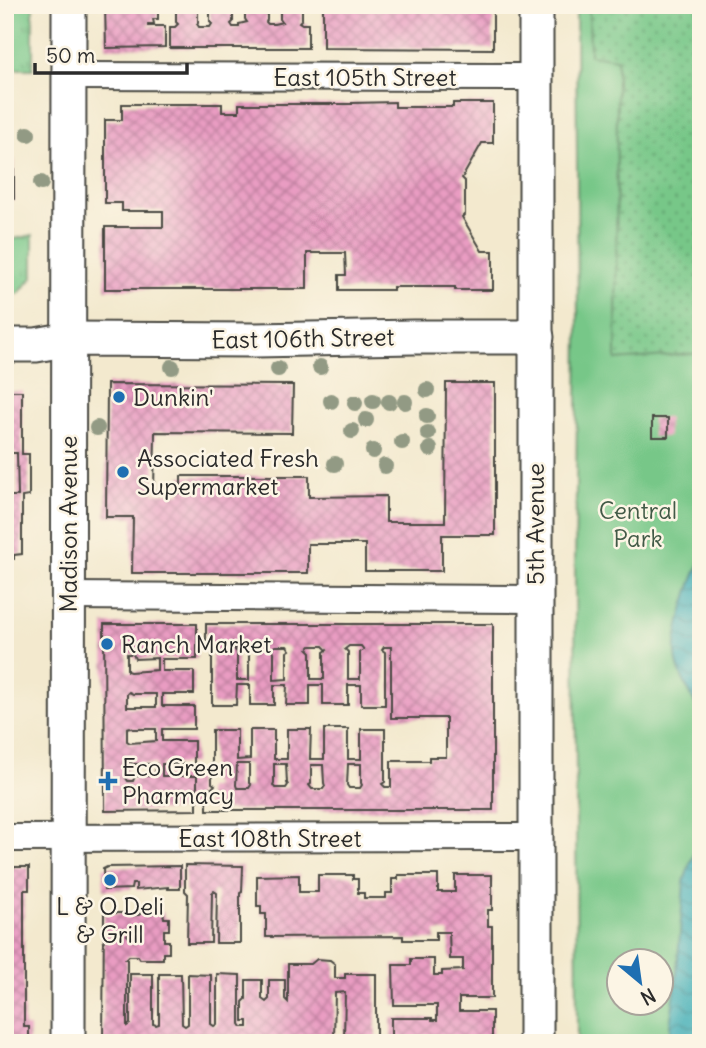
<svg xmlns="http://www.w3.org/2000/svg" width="706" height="1048" font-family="Delius,sans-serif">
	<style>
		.grass { fill: url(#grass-tufts); stroke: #51795a; stroke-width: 2 }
		.park { fill: #77c788; stroke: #51795a; stroke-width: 2; fill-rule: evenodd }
		.garden { fill: url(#garden-dots); stroke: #51795a; stroke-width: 2 }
		.water { fill: url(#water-waves); stroke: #336c70; stroke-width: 2 }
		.building { fill: url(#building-cross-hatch); fill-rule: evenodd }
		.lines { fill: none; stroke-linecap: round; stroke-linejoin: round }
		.minor-casing { stroke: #494843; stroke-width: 30 }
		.major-casing { stroke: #494843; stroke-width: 37 }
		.minor { stroke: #fff; stroke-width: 26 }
		.major { stroke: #fff; stroke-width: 33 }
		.tree { fill: #929a84 }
		.poi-dot { fill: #1f6fb2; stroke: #fcf5e5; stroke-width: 2.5 }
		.labels { text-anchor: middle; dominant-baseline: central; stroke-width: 5; stroke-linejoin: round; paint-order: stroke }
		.street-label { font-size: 24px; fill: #2b2b2b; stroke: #fcf5e5 }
		.poi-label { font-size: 24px; fill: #2b2b2b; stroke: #fcf5e5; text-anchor: start }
		.park-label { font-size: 24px; fill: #425a47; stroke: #fcf5e5 }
	</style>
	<defs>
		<pattern id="grass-tufts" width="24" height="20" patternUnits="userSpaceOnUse" patternTransform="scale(1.75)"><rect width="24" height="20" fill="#77c788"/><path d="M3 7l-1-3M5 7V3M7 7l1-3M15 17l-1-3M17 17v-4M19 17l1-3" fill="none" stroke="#62a26f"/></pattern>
		<pattern id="garden-dots" width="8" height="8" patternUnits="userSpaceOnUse" patternTransform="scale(1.75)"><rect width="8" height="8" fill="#77c788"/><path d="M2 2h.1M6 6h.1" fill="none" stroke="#62a26f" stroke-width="1.8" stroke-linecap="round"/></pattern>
		<pattern id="water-waves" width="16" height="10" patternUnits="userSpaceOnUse" patternTransform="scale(1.75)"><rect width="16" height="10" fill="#3bacb6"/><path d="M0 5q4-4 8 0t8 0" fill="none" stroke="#328c94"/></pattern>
		<pattern id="building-cross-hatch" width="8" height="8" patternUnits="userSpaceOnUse" patternTransform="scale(1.75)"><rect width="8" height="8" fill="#e99cc2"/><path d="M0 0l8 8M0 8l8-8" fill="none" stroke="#bd7f9e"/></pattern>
	</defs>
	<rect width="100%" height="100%" fill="#fcf5e5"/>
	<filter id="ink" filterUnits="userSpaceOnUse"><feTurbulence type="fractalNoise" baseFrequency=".0143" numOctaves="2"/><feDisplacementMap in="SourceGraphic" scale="14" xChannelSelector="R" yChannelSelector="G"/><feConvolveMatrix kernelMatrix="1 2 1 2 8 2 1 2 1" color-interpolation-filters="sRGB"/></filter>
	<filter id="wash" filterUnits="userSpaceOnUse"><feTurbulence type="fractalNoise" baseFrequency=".00686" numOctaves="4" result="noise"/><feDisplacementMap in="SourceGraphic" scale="28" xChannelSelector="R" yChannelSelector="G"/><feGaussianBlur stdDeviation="1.57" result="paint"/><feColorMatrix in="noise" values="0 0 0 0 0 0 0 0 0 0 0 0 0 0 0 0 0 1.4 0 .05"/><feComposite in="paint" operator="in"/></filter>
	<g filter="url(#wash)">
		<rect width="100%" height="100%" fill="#f3e9ce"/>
		<g class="grass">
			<polygon points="9,5 33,5 33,69 5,69 5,21 9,21"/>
			<polygon points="33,235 33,277 18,294 5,294 5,265 9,261 5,257 5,241"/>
		</g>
		<path class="park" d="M576,5H701V1043H577L575,565L578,329ZM618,960H660V1002H618Z"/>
		<polygon class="garden" points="589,5 701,5 701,352 692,354 616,360 617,59 590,55"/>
		<g class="water">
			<path d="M701,561V716C693,696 678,677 676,655C673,634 691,580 701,561Z"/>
			<polygon points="701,838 701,1043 670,1043 670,1024 676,984 684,882 690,863"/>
		</g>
		<g id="blocks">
			<g class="building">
				<rect x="5" y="5" width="4" height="16"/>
				<polygon points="105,5 153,5 153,7 158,7 158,19 153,19 154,24 148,24 148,26 165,26 165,47 106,48"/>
				<polygon points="176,5 198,5 198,23 197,24 199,27 210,27 212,24 210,22 210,5 233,5 233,22 231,24 233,27 239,27 239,24 247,22 245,19 245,5 267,5 267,20 266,22 268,24 274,24 282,22 280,19 280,5 302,5 302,19 299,22 302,24 308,24 308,48 170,48 170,27 175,27 178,24 176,22"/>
				<polygon points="323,5 493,5 493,49 323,48"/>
				<polygon points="395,102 395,107 453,107 453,103 493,103 493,143 482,143 462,178 465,181 465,214 462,217 482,251 493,251 493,290 455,290 455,287 393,287 393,290 339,290 339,275 346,275 345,253 307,253 307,289 105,289 105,227 163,227 163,211 122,211 122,203 105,203 105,120 122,120 122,104 222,104 222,112 239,112 239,104 352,104 352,103"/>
				<polygon points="5,159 14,159 14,199 5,208"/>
				<polygon points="446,383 495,383 495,535 442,535 442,571 365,571 365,544 308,544 308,573 132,573 133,517 106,517 107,384 293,385 292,433 155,432 154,493 181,493 181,476 309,476 309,497 386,496 386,522 445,522"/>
				<polygon points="5,391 22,391 22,454 29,454 29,496 22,497 22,554 14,555 14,559 5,559 5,496 18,496 17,453 5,453"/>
				<rect x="652" y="418" width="16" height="19"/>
				<path d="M104,624H197V659H162V671H194V694H162V706H194V729H162V741H194V764H162V776H197V810L105,811ZM127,654H133L135,659L157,658V670L130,672L127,671ZM129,692L133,694H156V707H127V694ZM130,727L133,729H156V741L130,743L127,741V728ZM130,762L133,764H156L155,776H135L133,781H128L126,778L127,764Z"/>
				<path d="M206,624H493V810H207V788H212L215,785L212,783V730H237V760L250,759V730H274V759H287V729H311L310,759H324V729H348V759H361V729H385V782L382,784L385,787H391V761H429V757H446V718H391V647H384L382,650L385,652V705H361V685H348V705H323V685H310V705H286L287,685H274V705H250V685H237L236,705H212V652L215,649L212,646H206ZM237,646H249L253,650L249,652V680H237V652L234,649ZM275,646H287L290,650L287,652V679L274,680V652L272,649ZM311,646H323L327,650L324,652V679H311V652L308,649ZM349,646H361L364,650L360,652V679H348V652L345,649ZM237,764H249V783L251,785L249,788H237L236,785ZM274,764H286L287,783L288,785L286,788H275L273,785L274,783ZM348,764H361V783L362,785L360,788H349L347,785ZM311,765H323L324,783L325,786L323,789H312L309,785L311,784Z"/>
				<polygon points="185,865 243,866 242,892 240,893 240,943 216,943 217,893 214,891 212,893 211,943 187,943 188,894 185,891"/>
				<polygon points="180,866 180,889 168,889 168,887 136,890 136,884 132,884 131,889 104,890 103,869 107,867"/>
				<polygon points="5,867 29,867 29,890 24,890 24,1027 29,1027 29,1043 5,1043"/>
				<polygon points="299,875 299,892 318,892 318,875 353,875 353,879 358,879 358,893 364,893 364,898 386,898 386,893 392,893 392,879 398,879 398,875 438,875 438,892 455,892 455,875 492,875 492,910 488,910 488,926 492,926 492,998 459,998 459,1011 492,1011 492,1043 391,1043 391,1018 432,1018 432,1020 437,1020 437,1005 394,1005 393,965 411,965 411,959 434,959 434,975 442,975 442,971 463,970 463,959 450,959 449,932 436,932 436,940 403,940 403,936 266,937 266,914 261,914 261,906 257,906 257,876"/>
				<path d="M163,912L164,918H169V930H164V941H169V953H163V959H140L138,956H129L126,959H127V1026L130,1024V974H153V1024L156,1025L159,1024V974H181L182,1024L185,1026L188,1024V974L211,975V1024L214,1026L217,1024V974L240,975V1024L242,1027H248V1021H243V1002L246,999V980H262V999L266,1002L269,999V980H285V999L288,1002V964H311L317,959L330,960L335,964V978H345V974H376V1043H103L104,913H127L129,915H139L141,913ZM130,933H139L141,936L139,938H130L127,935ZM345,992L344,1039H334L335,993Z"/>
			</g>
		</g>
	</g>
	<g filter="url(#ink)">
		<use href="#blocks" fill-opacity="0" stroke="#494843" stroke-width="2"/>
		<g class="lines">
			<g class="minor-casing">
				<g id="minor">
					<polyline points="69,76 536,77"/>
					<polyline points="68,596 535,599"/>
					<polyline points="5,838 536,837"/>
				</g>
			</g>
			<g class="major-casing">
				<g id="major">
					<polyline points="5,345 36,345 69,339 256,340 413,337 537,337"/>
					<polyline points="68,1043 69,5"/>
					<polyline points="536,1043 536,5"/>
				</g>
			</g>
			<use href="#minor" class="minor"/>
			<use href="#major" class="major"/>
		</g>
		<g class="tree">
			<circle cx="28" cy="134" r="8"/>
			<circle cx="41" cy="183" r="8"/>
			<circle cx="172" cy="367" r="8"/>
			<circle cx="320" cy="367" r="8"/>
			<circle cx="278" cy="369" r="8"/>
			<circle cx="427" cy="390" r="8"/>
			<circle cx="331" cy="401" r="8"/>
			<circle cx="373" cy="401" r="8"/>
			<circle cx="389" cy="402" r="8"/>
			<circle cx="405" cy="402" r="8"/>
			<circle cx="355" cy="403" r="8"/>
			<circle cx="427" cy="416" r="8"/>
			<circle cx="366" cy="420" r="8"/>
			<circle cx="97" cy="428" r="8"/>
			<circle cx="352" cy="431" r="8"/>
			<circle cx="428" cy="433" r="8"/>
			<circle cx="402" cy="442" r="8"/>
			<circle cx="430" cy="449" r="8"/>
			<circle cx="373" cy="451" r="8"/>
			<circle cx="335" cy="464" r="8"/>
			<circle cx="385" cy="466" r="8"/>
		</g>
	</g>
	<g class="poi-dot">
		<circle cx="119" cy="397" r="7"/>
		<circle cx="123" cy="472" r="7"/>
		<circle cx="107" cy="644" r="7"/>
		<path d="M104.5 770.5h7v7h7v7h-7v7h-7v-7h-7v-7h7z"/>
		<circle cx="110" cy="880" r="7"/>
	</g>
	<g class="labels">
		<g class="street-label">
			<text x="365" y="77">East 105th Street</text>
			<text transform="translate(303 338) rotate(-1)">East 106th Street</text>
			<text transform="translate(68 524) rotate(-90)">Madison Avenue</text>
			<text transform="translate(535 524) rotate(-90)">5th Avenue</text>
			<text x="270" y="838">East 108th Street</text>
		</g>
		<g class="poi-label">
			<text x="133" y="397">Dunkin'</text>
			<text x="137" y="458">Associated Fresh<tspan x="137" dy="28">Supermarket</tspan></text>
			<text x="121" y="644">Ranch Market</text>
			<text x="122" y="767">Eco Green<tspan x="122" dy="28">Pharmacy</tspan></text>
			<text x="110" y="906" text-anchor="middle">L &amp; O Deli<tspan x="110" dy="28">&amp; Grill</tspan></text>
		</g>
		<g class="park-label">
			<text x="638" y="510">Central<tspan x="638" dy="28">Park</tspan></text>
		</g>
	</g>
	<rect width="706" height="1048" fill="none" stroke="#fcf5e5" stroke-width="28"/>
	<g transform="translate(640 982) rotate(151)"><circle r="33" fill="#fcf5e5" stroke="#a8a49b" stroke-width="2"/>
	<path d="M0-5L12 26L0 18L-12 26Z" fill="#1f6fb2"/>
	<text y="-10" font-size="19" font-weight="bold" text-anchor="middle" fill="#2b2b2b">N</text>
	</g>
	<path d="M35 63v10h152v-10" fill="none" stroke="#2b2b2b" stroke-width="3.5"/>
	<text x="46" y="63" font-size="21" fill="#2b2b2b" stroke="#fcf5e5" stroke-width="5" paint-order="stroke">50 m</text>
</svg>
